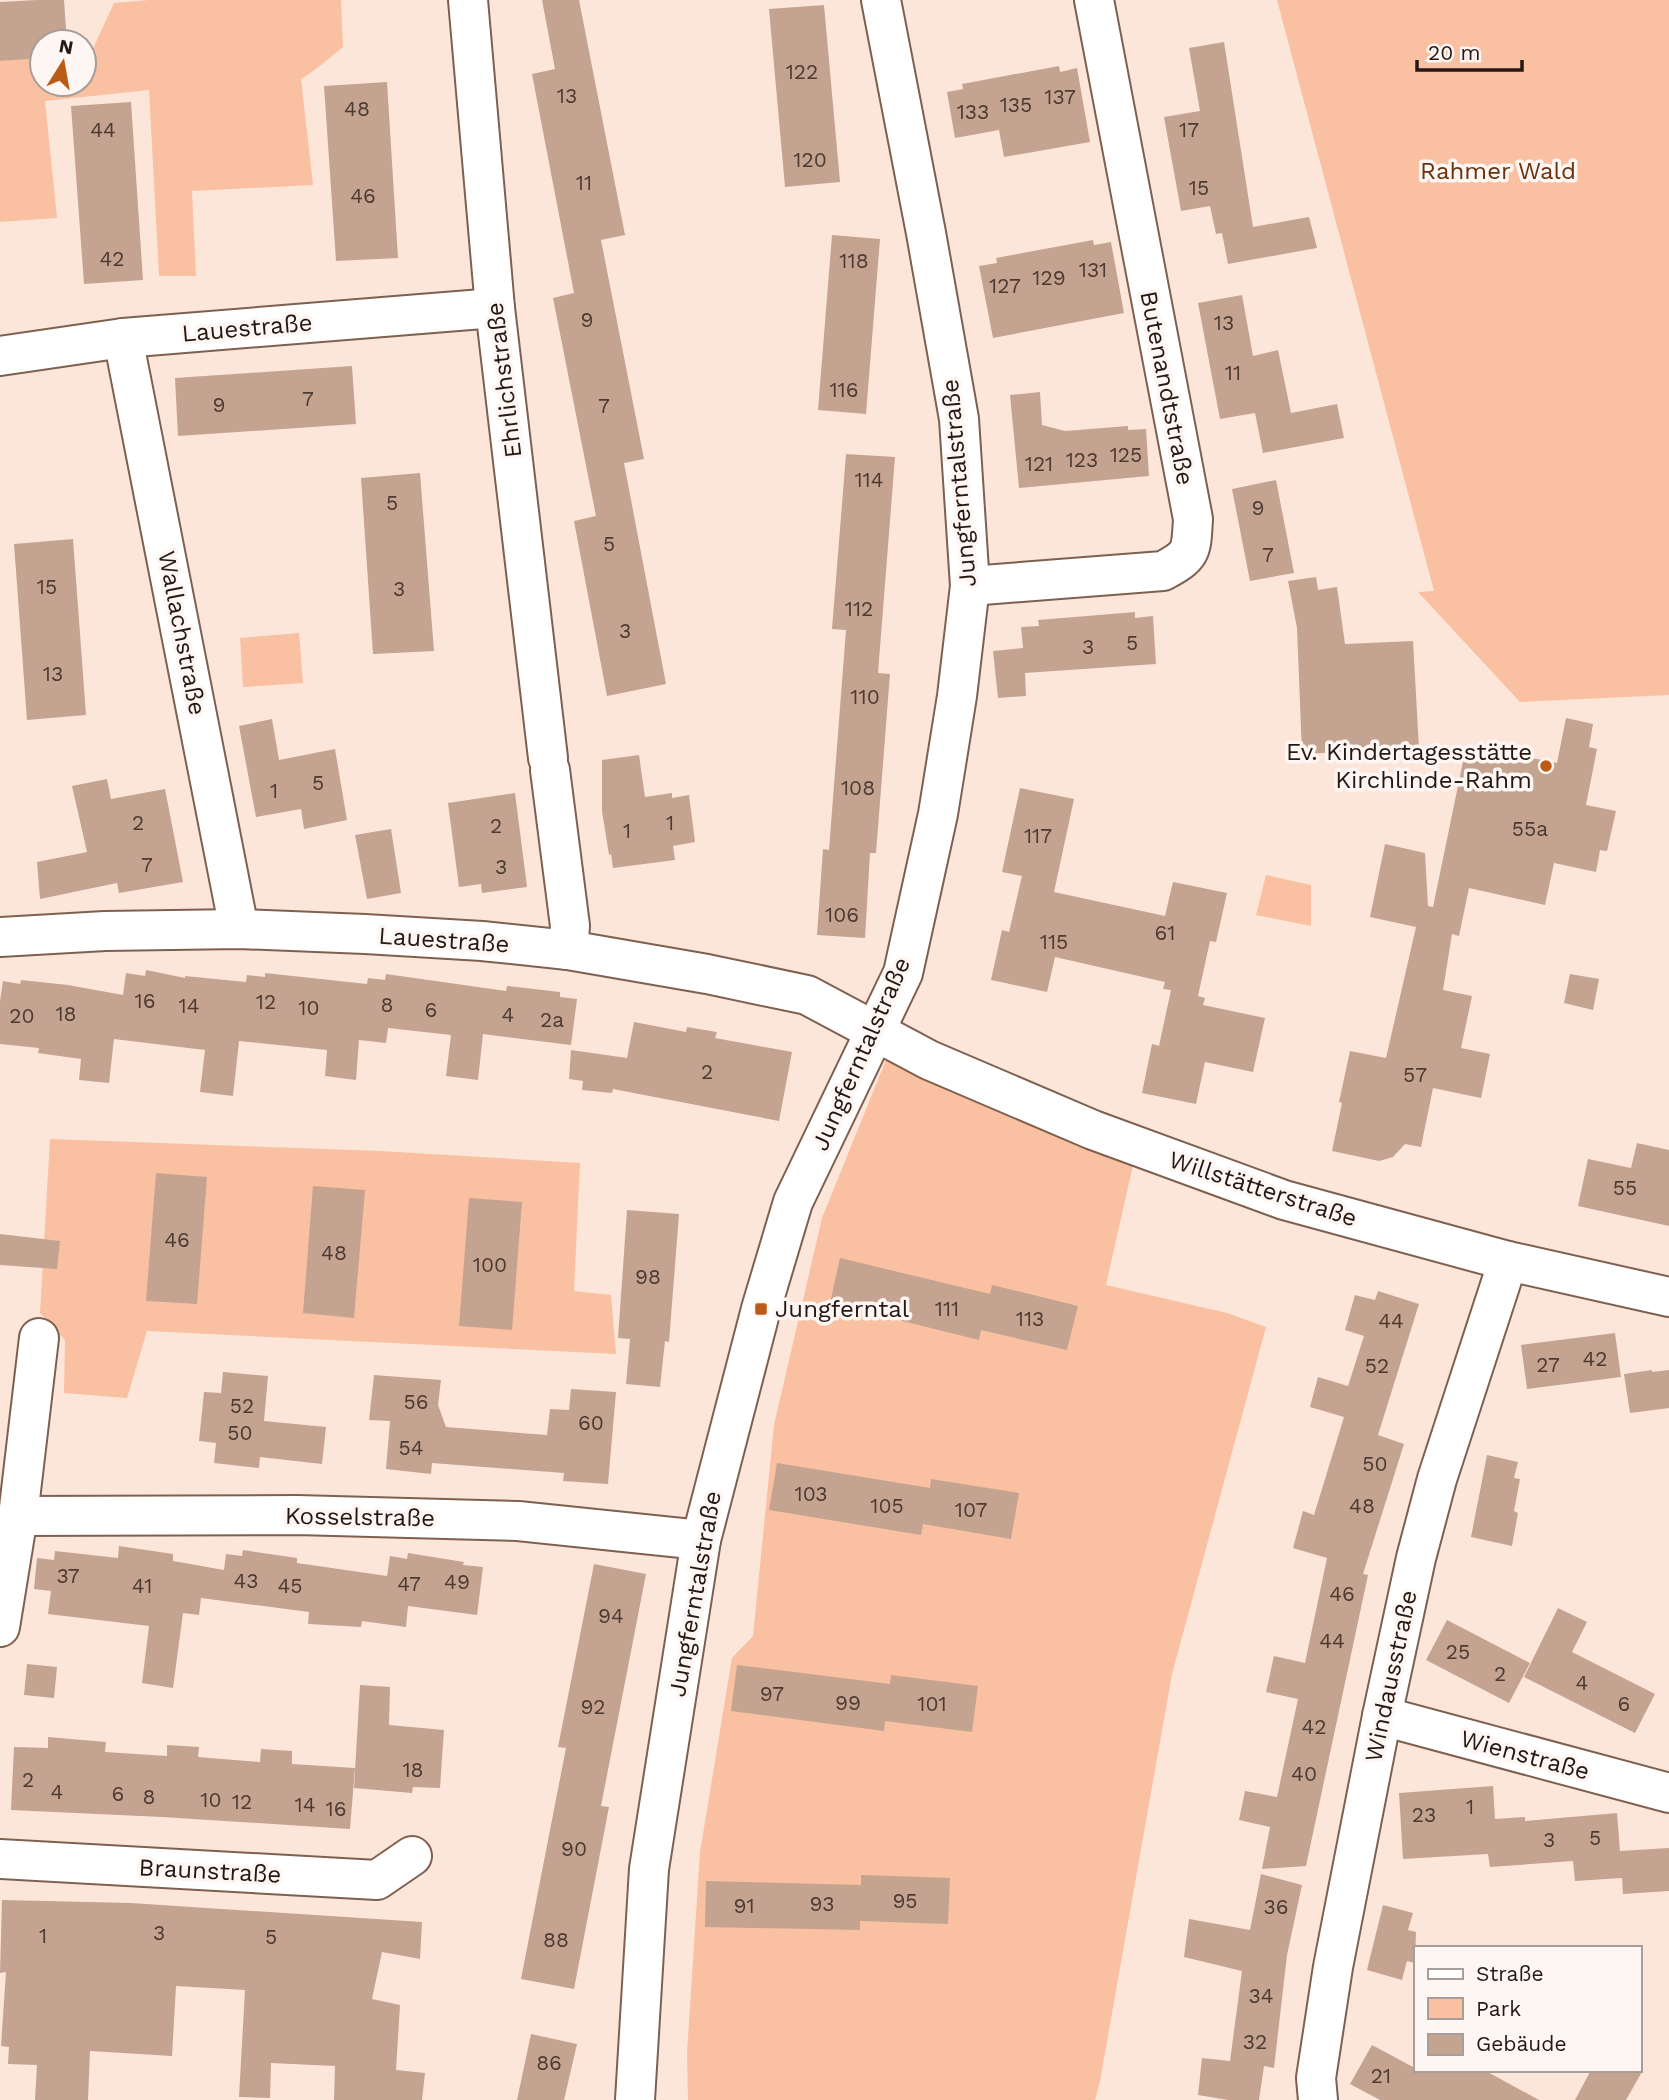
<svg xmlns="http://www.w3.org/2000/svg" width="1669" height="2100" font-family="'Work Sans',sans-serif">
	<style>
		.green { fill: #f9c0a1 }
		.building { fill: #c5a391 }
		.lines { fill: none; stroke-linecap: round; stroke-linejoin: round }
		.street-casing { stroke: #7f604f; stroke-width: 42 }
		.street { stroke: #fff; stroke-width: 38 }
		.poi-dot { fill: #bb5b18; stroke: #fef6f3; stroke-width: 2.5 }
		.labels { text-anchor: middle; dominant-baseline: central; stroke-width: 7; stroke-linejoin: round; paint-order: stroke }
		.number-label { font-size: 21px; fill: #4d3b32 }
		.park-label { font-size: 24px; fill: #673210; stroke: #fef6f3 }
		.street-label { font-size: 24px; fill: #251812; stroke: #fef6f3 }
		.poi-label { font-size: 24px; fill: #251812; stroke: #fef6f3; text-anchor: end }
	</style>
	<rect width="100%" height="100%" fill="#fce6da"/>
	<g class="green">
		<path d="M149,0H341L343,47C328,59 316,70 301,79L313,185L192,191L196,276H159L149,90L45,101L57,218L0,222V61L42,57V84H84V54L91,53L114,3Z"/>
		<polygon points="1277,0 1669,0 1669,695 1520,702 1418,592 1434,591"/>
		<polygon points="299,633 303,683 243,687 240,638"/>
		<polygon points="1266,875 1311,885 1311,926 1256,915"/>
		<polygon points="888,1055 1135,1156 1106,1285 1227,1313 1266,1327 1172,1674 1100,2081 1095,2100 688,2100 687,2053 700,1852 732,1658 753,1636 774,1425 822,1218"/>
		<polygon points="50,1139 381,1151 580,1163 574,1291 611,1295 616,1354 147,1331 127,1398 64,1393 65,1340 40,1313"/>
	</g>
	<g class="building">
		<polygon points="37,0 64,0 67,42 42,42 42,58 0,61 0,2"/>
		<polygon points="542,0 579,0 625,235 601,240 644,459 624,463 666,684 607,696 574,521 596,516 553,298 574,293 532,74 555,69"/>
		<polygon points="824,5 840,182 785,187 769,9"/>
		<polygon points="1224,42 1253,227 1309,217 1317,248 1228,264 1222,233 1216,234 1210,206 1181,211 1164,117 1200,111 1189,48"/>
		<polygon points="1059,66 1060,72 1077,68 1090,142 1004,157 999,130 955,138 947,92 963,89 962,84"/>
		<polygon points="387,82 398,258 336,261 324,86"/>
		<polygon points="131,102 143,280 84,284 71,106"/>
		<polygon points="832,235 880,239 866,414 818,410"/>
		<polygon points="1093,240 1094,245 1111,242 1124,313 993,338 979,266 997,263 996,258"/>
		<polygon points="1242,295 1253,356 1278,350 1291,413 1337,404 1344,438 1263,453 1255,413 1220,419 1198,303"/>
		<polygon points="352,366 356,424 178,436 175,378"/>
		<polygon points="1040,392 1042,425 1065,431 1128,426 1128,430 1146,429 1149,476 1019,488 1010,395"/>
		<polygon points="846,454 895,457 878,673 890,674 876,853 870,853 865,938 817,935 823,849 829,850 846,630 832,629"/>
		<polygon points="420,473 434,651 373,654 361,478"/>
		<polygon points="1276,480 1294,573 1250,581 1232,489"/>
		<polygon points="73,539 86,715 27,720 14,544"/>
		<polygon points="1316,577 1318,590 1337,587 1345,644 1413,641 1419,748 1302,754 1297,628 1288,581"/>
		<polygon points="1135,612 1135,618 1153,616 1156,664 1025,673 1026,696 998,698 993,651 1023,648 1021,627 1039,626 1038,620"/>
		<polygon points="1566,718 1593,724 1589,747 1597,749 1586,805 1616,811 1607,851 1600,850 1596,872 1554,863 1545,905 1469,888 1459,936 1452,934 1443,990 1472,996 1461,1048 1490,1054 1481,1098 1433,1088 1421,1147 1405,1144 1393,1157 1379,1161 1332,1151 1342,1103 1339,1102 1350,1051 1386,1058 1416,927 1370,917 1385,844 1425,853 1428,906 1433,907 1466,747 1491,752 1492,750 1557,763"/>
		<polygon points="272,719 279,760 335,749 347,820 304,829 301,809 256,817 239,726"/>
		<polygon points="639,755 645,797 672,793 672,798 689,795 695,842 673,846 675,860 613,868 611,854 609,855 602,811 602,760"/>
		<polygon points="107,779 111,799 165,789 183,882 119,893 117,883 40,899 37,862 87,852 72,786"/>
		<polygon points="1020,788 1074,799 1054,892 1165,916 1173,882 1227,893 1216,942 1210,941 1198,996 1205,998 1203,1005 1265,1018 1253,1072 1205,1062 1196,1104 1142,1093 1152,1044 1159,1046 1171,990 1163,989 1165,982 1055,957 1047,992 991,980 1002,930 1009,932 1022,876 1002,872"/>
		<polygon points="515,793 527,887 482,893 481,884 459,887 448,803"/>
		<polygon points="391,829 401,893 367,899 355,835"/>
		<polygon points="146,970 185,978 185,976 246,982 247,975 265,977 265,973 367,984 368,978 385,980 386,974 506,991 507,986 560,992 560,997 577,999 571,1045 483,1034 478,1080 446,1076 451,1035 388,1028 386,1043 359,1040 356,1080 325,1076 327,1050 239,1041 233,1096 200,1092 205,1050 114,1039 109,1083 79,1080 81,1059 38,1053 39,1048 0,1044 0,1001 3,981 20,984 21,980 68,985 123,995 126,973 145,976"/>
		<polygon points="1570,974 1599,979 1593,1010 1564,1003"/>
		<polygon points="634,1022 686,1032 687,1027 717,1032 715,1038 792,1052 779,1121 613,1089 612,1093 582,1090 583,1081 569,1079 571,1050 627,1058"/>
		<polygon points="1637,1143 1669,1150 1669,1226 1578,1206 1588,1159 1631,1168"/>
		<polygon points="156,1173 207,1177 197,1304 146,1301"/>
		<polygon points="313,1186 365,1190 354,1318 303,1313"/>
		<polygon points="469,1198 522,1202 512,1330 459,1326"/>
		<polygon points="627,1210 679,1214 669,1342 665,1341 660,1387 626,1384 630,1339 618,1338"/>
		<polygon points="0,1234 60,1241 57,1269 0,1265"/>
		<polygon points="840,1258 990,1294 992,1285 1078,1306 1067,1350 981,1330 979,1340 830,1303"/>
		<polygon points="1378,1291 1419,1304 1378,1435 1404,1444 1363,1574 1368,1575 1306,1866 1262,1869 1270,1827 1239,1820 1245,1791 1277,1797 1298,1699 1266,1692 1274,1656 1305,1663 1327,1558 1293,1548 1303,1511 1314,1515 1344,1417 1310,1407 1318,1377 1348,1386 1364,1336 1345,1330 1355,1295 1375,1300"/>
		<polygon points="1615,1333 1621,1377 1527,1389 1521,1345"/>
		<polygon points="1652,1370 1652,1372 1669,1370 1669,1408 1630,1413 1624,1374"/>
		<polygon points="223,1372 268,1376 264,1421 326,1427 322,1464 260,1457 259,1468 214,1463 216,1443 199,1441 204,1392 221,1393"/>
		<polygon points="374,1375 441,1380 438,1405 446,1427 547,1435 550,1409 569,1410 571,1389 616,1392 608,1484 563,1481 564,1473 432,1463 431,1474 386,1469 390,1421 369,1420"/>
		<polygon points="1487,1455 1518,1462 1514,1478 1520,1479 1514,1511 1518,1513 1512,1546 1471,1537"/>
		<polygon points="777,1463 930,1488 931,1479 1019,1493 1011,1539 923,1524 921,1535 769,1510"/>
		<polygon points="119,1546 173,1554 173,1561 224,1570 226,1554 242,1556 243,1550 297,1558 297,1563 387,1576 390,1556 407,1559 408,1553 464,1562 463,1565 483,1567 477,1615 408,1606 406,1627 362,1621 361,1627 308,1624 309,1612 201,1598 199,1615 183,1613 173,1688 142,1683 149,1626 48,1614 51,1591 34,1589 37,1558 54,1560 55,1551 118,1558"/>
		<polygon points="594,1564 646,1574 601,1806 609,1807 574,1989 521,1979 566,1748 558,1747"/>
		<polygon points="1558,1608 1587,1622 1572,1652 1655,1694 1635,1733 1524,1677"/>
		<polygon points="1447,1620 1530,1663 1509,1703 1426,1660"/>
		<polygon points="27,1664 57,1667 54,1698 24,1695"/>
		<polygon points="737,1665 890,1684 891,1675 978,1686 972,1732 885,1721 884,1731 731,1711"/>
		<polygon points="360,1685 390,1687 389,1725 444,1730 440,1788 413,1787 412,1793 354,1788"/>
		<polygon points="48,1737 106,1742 105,1752 167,1756 167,1745 199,1747 198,1757 260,1762 261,1749 292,1751 292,1764 355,1768 350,1829 162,1817 11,1810 14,1747 48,1748"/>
		<polygon points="1493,1786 1495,1819 1525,1817 1525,1821 1617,1813 1620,1851 1669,1848 1669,1891 1623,1894 1622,1878 1575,1881 1573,1861 1490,1867 1488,1854 1403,1859 1399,1793"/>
		<polygon points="1261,1874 1302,1885 1287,1955 1274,2068 1264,2066 1259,2100 1228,2100 1198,2095 1202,2058 1230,2061 1242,1971 1184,1957 1189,1919 1250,1930"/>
		<polygon points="861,1875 950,1878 948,1924 860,1921 860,1930 705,1927 706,1881 861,1885"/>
		<polygon points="2,1900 131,1903 422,1922 420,1959 382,1952 372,1999 400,2005 396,2070 425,2073 422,2100 334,2100 335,2066 271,2063 270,2098 239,2097 245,1990 176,1986 172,2056 90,2051 88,2100 35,2100 37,2065 8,2064 9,2047 1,2046 6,1972 0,1973"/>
		<polygon points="1383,1905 1413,1913 1408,1930 1416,1932 1415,1963 1407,1961 1402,1980 1367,1970"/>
		<polygon points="531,2034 577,2044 564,2100 517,2100"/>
		<polygon points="1372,2045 1415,2068 1415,2070 1484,2070 1539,2100 1380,2100 1350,2084"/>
		<polygon points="1591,2070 1643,2070 1626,2100 1575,2100"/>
	</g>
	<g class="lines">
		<g class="street-casing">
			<g id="street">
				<polyline points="468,0 495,308 548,758"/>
				<polyline points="123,338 239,929"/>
				<polyline points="0,356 123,338 495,308"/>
				<path d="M970,586L1163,571C1193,555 1191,551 1193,519L1094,0"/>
				<polyline points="550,770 570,926 568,950"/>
				<polyline points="0,937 105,931 239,929 365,934 482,941 568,950 707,974 807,995 929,1060 1093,1130 1284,1200 1508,1261 1669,1297"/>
				<polyline points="18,1516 297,1515 518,1521 701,1540"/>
				<polyline points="0,1627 18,1516 39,1338"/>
				<polyline points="1382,1716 1669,1793"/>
				<polyline points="0,1859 377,1880 412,1856"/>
				<polyline points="635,2100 649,1869 701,1540 761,1309 793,1202 903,973 938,814 957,696 970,586 959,419 926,233 881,0"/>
				<polyline points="1318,2100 1316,2078 1333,1967 1382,1716 1416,1558 1437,1479 1508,1261"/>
			</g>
		</g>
		<use href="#street" class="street"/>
	</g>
	<g class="poi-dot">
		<circle cx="1546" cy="766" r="7"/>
		<rect x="754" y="1302" width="14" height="14" rx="3.5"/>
	</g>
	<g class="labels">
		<g class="number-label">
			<text x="802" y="71">122</text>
			<text x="567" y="95">13</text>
			<text x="1060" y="96">137</text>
			<text x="1016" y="104">135</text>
			<text x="357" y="108">48</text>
			<text x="973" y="111">133</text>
			<text x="103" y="129">44</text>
			<text x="1189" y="129">17</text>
			<text x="810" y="159">120</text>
			<text x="584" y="182">11</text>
			<text x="1199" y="187">15</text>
			<text x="363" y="195">46</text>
			<text x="112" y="258">42</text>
			<text x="854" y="260">118</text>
			<text x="1093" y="269">131</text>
			<text x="1049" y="277">129</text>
			<text x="1005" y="285">127</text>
			<text x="587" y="319">9</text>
			<text x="1224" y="322">13</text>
			<text x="1233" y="372">11</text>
			<text x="844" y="389">116</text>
			<text x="308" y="398">7</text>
			<text x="219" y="404">9</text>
			<text x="604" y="405">7</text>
			<text x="1126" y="454">125</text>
			<text x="1082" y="459">123</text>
			<text x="1039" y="463">121</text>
			<text x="869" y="479">114</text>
			<text x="392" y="502">5</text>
			<text x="1258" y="507">9</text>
			<text x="609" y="543">5</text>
			<text x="1268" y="554">7</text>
			<text x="47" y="586">15</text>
			<text x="399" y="588">3</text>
			<text x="859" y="608">112</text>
			<text x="625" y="630">3</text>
			<text x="1132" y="642">5</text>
			<text x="1088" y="646">3</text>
			<text x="53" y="673">13</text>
			<text x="865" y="696">110</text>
			<text x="318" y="782">5</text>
			<text x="858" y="787">108</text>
			<text x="274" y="790">1</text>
			<text x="138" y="822">2</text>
			<text x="670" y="822">1</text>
			<text x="496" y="825">2</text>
			<text x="1530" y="828">55a</text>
			<text x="627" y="830">1</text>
			<text x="1038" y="835">117</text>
			<text x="147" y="864">7</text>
			<text x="501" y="866">3</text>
			<text x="842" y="914">106</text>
			<text x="1165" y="932">61</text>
			<text x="1054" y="941">115</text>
			<text x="145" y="1000">16</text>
			<text x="266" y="1001">12</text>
			<text x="387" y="1004">8</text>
			<text x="189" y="1005">14</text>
			<text x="309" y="1007">10</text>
			<text x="431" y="1009">6</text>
			<text x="66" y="1013">18</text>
			<text x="508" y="1014">4</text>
			<text x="22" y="1015">20</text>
			<text x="552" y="1019">2a</text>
			<text x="707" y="1071">2</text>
			<text x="1415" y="1074">57</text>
			<text x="1625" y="1187">55</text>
			<text x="177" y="1239">46</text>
			<text x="334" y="1252">48</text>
			<text x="490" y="1264">100</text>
			<text x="648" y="1276">98</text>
			<text x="947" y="1308">111</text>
			<text x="1030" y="1318">113</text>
			<text x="1391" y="1320">44</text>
			<text x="1595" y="1358">42</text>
			<text x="1548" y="1364">27</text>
			<text x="1377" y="1365">52</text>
			<text x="416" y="1401">56</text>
			<text x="242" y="1405">52</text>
			<text x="591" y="1422">60</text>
			<text x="240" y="1432">50</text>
			<text x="411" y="1447">54</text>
			<text x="1375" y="1463">50</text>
			<text x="811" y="1493">103</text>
			<text x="887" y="1505">105</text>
			<text x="1362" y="1505">48</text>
			<text x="971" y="1509">107</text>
			<text x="68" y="1575">37</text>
			<text x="246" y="1580">43</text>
			<text x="457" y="1581">49</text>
			<text x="409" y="1583">47</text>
			<text x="142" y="1585">41</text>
			<text x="290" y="1585">45</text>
			<text x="1342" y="1593">46</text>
			<text x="611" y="1615">94</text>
			<text x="1332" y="1640">44</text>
			<text x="1458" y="1651">25</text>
			<text x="1500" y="1673">2</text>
			<text x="1582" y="1682">4</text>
			<text x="772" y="1693">97</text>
			<text x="848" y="1702">99</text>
			<text x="932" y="1703">101</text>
			<text x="1624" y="1703">6</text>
			<text x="593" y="1706">92</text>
			<text x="1314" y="1726">42</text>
			<text x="413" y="1769">18</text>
			<text x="1304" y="1773">40</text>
			<text x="28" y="1779">2</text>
			<text x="57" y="1791">4</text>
			<text x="118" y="1793">6</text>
			<text x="149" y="1796">8</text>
			<text x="211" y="1799">10</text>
			<text x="242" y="1801">12</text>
			<text x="305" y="1804">14</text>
			<text x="1470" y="1806">1</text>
			<text x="336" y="1808">16</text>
			<text x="1424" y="1814">23</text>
			<text x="1595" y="1837">5</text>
			<text x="1549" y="1839">3</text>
			<text x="574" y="1848">90</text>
			<text x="905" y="1900">95</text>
			<text x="822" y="1903">93</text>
			<text x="744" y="1905">91</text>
			<text x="1276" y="1906">36</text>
			<text x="159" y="1932">3</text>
			<text x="43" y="1935">1</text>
			<text x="271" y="1936">5</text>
			<text x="556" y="1939">88</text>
			<text x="1261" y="1995">34</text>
			<text x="1255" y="2041">32</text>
			<text x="549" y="2062">86</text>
			<text x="1381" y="2075">21</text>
		</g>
		<g class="park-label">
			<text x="1498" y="171">Rahmer Wald</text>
		</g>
		<g class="street-label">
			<text transform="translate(247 328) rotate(-5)">Lauestraße</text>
			<text transform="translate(504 380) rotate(-97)">Ehrlichstraße</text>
			<text transform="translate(1167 388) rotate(79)">Butenandtstraße</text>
			<text transform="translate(959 483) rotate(-95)">Jungferntalstraße</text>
			<text transform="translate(182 633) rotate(79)">Wallachstraße</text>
			<text transform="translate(444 940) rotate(4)">Lauestraße</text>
			<text transform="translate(861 1054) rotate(-66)">Jungferntalstraße</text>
			<text transform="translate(1263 1189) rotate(18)">Willstätterstraße</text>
			<text transform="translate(360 1517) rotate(1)">Kosselstraße</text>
			<text transform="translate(695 1594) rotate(-80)">Jungferntalstraße</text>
			<text transform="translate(1391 1676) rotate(-78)">Windausstraße</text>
			<text transform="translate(1525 1755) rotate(15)">Wienstraße</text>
			<text transform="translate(210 1871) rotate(3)">Braunstraße</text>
		</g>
		<g class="poi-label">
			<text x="1532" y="752">Ev. Kindertagesstätte<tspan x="1532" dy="28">Kirchlinde-Rahm</tspan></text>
			<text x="775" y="1309" text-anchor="start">Jungferntal</text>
		</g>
	</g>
	<rect x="1414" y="1946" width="228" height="126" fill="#fef6f3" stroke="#a79d99" stroke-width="2"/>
	<rect x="1428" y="1969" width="35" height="10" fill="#ffffff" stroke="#a79d99" stroke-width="2"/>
	<text x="1476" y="1981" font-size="21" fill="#251812">Straße</text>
	<rect x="1428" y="1998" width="35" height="21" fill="#f9c0a1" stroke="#a79d99" stroke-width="2"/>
	<text x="1476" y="2016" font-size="21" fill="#251812">Park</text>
	<rect x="1428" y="2034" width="35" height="21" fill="#c5a391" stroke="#a79d99" stroke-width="2"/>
	<text x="1476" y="2051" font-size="21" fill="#251812">Gebäude</text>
	<g transform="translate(63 63) rotate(11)"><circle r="33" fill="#fef6f3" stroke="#a79d99" stroke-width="2"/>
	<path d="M0-5L12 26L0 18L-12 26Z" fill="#bb5b18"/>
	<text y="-10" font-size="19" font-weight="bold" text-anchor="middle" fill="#251812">N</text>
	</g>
	<path d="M1417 60v10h105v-10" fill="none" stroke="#251812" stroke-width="3.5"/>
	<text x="1428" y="60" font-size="21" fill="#251812" stroke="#fef6f3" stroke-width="5" paint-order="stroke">20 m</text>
</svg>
